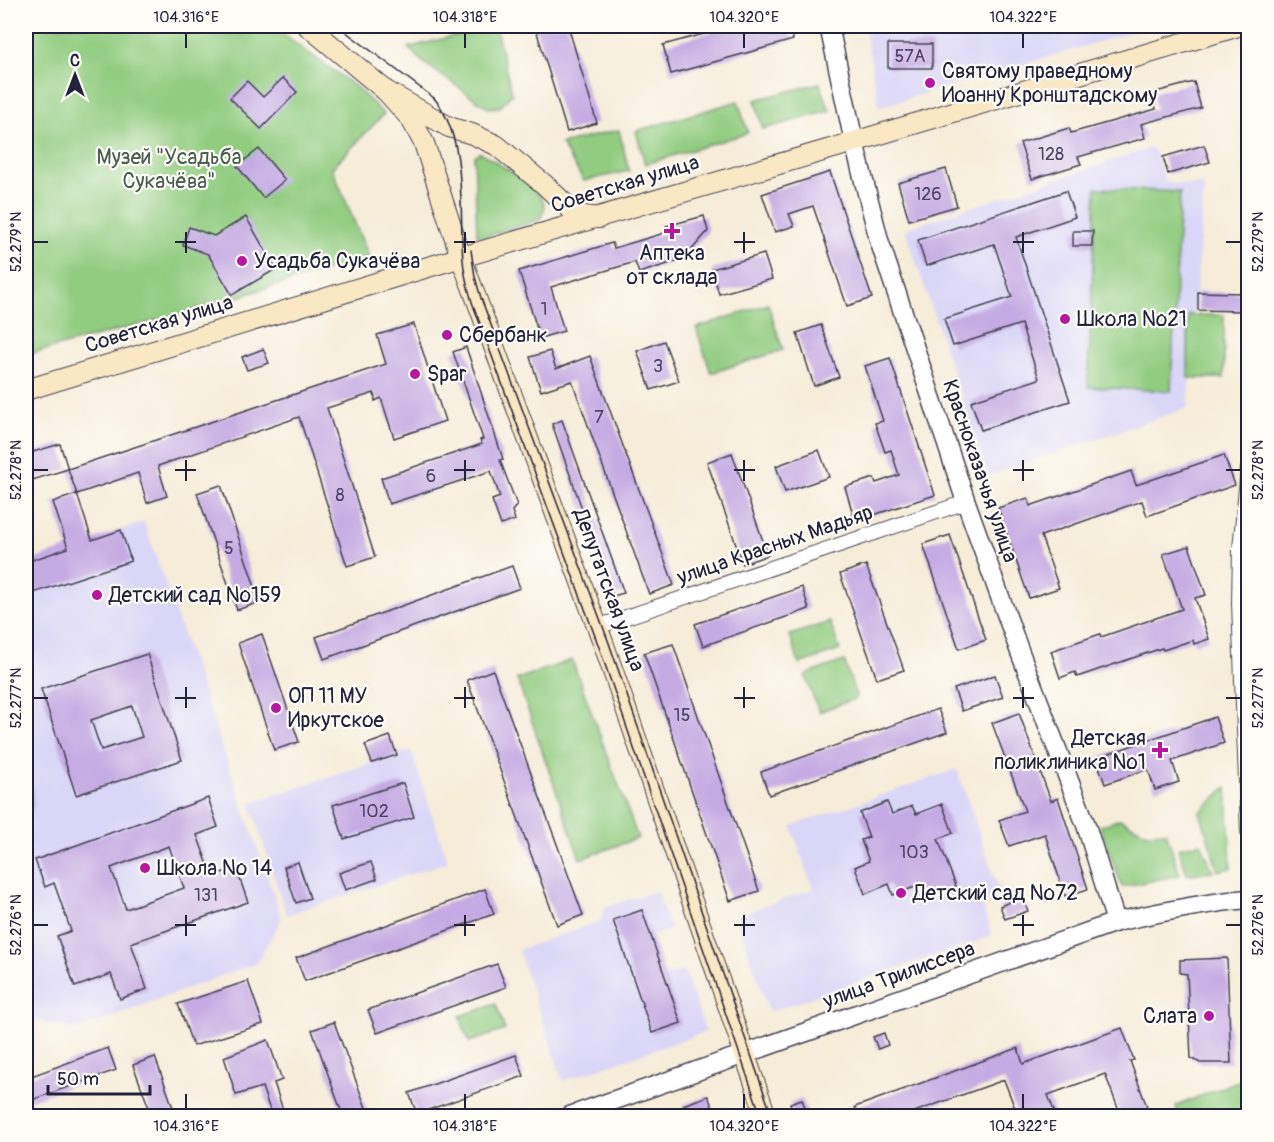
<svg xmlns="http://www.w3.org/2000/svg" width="1274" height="1142" font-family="Pangolin,sans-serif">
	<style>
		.built { fill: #dad6f7 }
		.industrial { fill: #c0c2dd }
		.green { fill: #91cc80; stroke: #5a775e; stroke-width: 1.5 }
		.building { fill: #c4abe3; fill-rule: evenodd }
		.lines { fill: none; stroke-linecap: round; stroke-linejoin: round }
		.minor-casing { stroke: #424053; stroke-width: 16 }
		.tertiary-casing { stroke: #424053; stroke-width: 21 }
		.secondary-casing { stroke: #424053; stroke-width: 22 }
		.minor { stroke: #fff; stroke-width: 14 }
		.tertiary { stroke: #fff; stroke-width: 18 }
		.secondary { stroke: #fae7c3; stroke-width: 20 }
		.tram { stroke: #22223b; stroke-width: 1.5 }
		.ticks { fill: none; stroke: #22223b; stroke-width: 2 }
		.poi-dot { fill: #b5179e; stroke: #fdfcf7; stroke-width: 2 }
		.labels { text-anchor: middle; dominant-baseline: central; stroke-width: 4.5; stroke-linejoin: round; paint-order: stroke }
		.number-label { font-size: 18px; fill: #4a4465 }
		.poi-label { font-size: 21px; fill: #22223b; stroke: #fdfcf7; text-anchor: start }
		.park-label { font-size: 21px; fill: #495e53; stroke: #fdfcf7 }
		.street-label { font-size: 21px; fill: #22223b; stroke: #fdfcf7 }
		.neatline { fill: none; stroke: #22223b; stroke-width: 2 }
		.ticks-label { font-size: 15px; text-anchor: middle; fill: #22223b }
	</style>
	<rect width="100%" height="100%" fill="#fdfcf7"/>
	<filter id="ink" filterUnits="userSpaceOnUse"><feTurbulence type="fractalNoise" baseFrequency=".0167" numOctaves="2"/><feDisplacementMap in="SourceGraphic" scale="12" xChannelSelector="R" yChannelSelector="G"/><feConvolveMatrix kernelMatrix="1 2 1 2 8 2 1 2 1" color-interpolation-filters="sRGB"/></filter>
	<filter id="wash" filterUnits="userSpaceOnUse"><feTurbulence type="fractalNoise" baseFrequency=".008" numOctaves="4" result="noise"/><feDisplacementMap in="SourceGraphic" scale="24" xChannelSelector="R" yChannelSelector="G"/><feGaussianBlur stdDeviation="1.35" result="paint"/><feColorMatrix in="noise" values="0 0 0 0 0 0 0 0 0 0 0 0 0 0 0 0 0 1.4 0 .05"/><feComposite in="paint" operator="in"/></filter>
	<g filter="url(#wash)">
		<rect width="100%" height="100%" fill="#f6edd9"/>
		<g class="built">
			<polygon points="864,26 1152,26 879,107"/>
			<polygon points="1153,147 1166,183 1204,185 1188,408 988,476 905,229"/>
			<polygon points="144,522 282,919 256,963 79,1029 26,1019 26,817 34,805 33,789 26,767 26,562"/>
			<polygon points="411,750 448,862 287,915 250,803"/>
			<polygon points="957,769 1001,896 981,903 992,936 769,1012 736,916 813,889 791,826"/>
			<polygon points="657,891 670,930 651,936 665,976 684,970 706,1032 563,1081 518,950 600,921 605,907"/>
		</g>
		<polygon class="industrial" points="26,767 33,789 34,806 26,817"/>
		<g class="green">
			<polygon points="26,26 271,26 355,86 384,114 332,168 369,257 191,311 26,355"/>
			<polygon points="491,26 495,26 512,94 500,107 488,108 424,63 408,48"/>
			<polygon points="820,83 830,111 763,129 755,100"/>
			<polygon points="738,101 748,133 645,164 636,131"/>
			<polygon points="619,130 629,171 584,181 561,144"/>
			<path d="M478,153H482C496,163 538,186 543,201C546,208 544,214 539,220L484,237L477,235L474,157Z"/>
			<polygon points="1096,188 1180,192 1171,391 1088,387"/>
			<polygon points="768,304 783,350 711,373 696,328"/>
			<rect x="1188" y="315" width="36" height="63"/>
			<polygon points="830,622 840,650 799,664 790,635"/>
			<polygon points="572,660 638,838 580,859 517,679"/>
			<polygon points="844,661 857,698 819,712 805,675"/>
			<polygon points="1227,787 1231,868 1218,871 1200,812"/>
			<polygon points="1120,819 1147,833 1166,832 1180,875 1122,887 1100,826"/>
			<polygon points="1201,843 1213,871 1187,875 1178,848"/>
			<polygon points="496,1004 505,1030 469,1042 460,1016"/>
			<polygon points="1248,1077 1248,1116 1179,1116 1176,1106"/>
		</g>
		<g id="blocks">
			<g class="building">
				<polygon points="535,26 568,26 597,123 567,132"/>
				<polygon points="733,26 789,26 793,40 671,74 663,45"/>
				<rect x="888" y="44" width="44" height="24"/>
				<polygon points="283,78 297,92 261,129 230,98 247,81 263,97"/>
				<polygon points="1194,82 1201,108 1141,124 1145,138 1078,157 1081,164 1032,179 1020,143 1069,128 1071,133 1156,109 1152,93"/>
				<polygon points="1204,145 1210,162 1168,174 1163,157"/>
				<polygon points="259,149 285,180 263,198 237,166"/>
				<polygon points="946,169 957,206 909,220 898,183"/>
				<polygon points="830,172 872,298 847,306 813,206 789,214 794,226 775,232 762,194"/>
				<polygon points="1066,191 1075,217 1016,237 1070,401 981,430 971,401 1039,379 1021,324 953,346 944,319 1012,297 994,244 926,266 918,240"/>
				<polygon points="704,216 708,231 688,254 675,258 677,261 639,273 635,262 551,287 564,331 540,338 519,271 612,243 614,248 668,232 666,226"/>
				<polygon points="246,217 276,269 232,295 208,254 183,245 189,227 214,236"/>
				<polygon points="1073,231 1093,231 1092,246 1073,246"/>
				<polygon points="764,254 772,279 719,294 712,269"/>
				<polygon points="1198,292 1243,293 1242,311 1198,310"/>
				<polygon points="414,324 445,421 394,438 381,398 375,401 374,393 327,408 375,557 347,566 299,417 158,466 167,496 147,503 138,473 77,494 68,469 386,364 377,335"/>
				<polygon points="821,325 839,377 814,386 797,333"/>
				<polygon points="664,341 679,381 651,390 637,351"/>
				<polygon points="466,347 503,459 500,460 517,505 512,511 515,520 501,525 492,500 500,497 491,471 389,504 381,478 482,444 480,440 483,439 453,352"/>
				<polygon points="263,349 269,363 247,370 242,357"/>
				<polygon points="550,351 556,369 590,356 674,585 649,594 572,381 541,391 530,357"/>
				<polygon points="890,358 935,495 855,521 845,487 874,478 876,483 899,475 891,450 885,452 875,423 883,421 865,366"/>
				<polygon points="562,420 624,593 613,596 552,424"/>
				<polygon points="60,444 68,469 26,482 26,454"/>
				<polygon points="819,450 829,477 785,492 776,466"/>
				<polygon points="732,453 768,555 743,564 707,462"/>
				<polygon points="1224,455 1235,485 1147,516 1142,501 1041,536 1059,588 1029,598 998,508 1028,498 1030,506 1131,471 1136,485"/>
				<polygon points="221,485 260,602 237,610 197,493"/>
				<polygon points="77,494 92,540 121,530 131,561 30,594 26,580 26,562 68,548 53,502"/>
				<polygon points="950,535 986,640 959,649 923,544"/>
				<polygon points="1189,546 1206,595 1195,598 1209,639 1194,644 1193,640 1163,650 1162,648 1077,677 1075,672 1060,678 1051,651 1100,634 1101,637 1182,609 1163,554"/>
				<polygon points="866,565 904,670 877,679 840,574"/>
				<polygon points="512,566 520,588 324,659 316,637"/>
				<polygon points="802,587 809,609 703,646 695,624"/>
				<polygon points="262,634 299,742 274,750 238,643"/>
				<polygon points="673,644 759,891 730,901 644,653"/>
				<path d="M147,654L182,760L76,795L41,689ZM132,706L142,737L101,750L91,720Z"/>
				<polygon points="493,670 583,915 557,925 467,680"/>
				<polygon points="995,675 1003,697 962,711 954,689"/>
				<polygon points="938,709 947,732 769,795 761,772"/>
				<polygon points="1019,713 1051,801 1058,798 1088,889 1065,896 1045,834 1009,846 999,820 1025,811 992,723"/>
				<polygon points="1215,717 1224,743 1172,761 1179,782 1155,790 1148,769 1105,784 1096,758"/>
				<polygon points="390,736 397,755 372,763 365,745"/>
				<polygon points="403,783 414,817 344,839 333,805"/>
				<path d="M208,798L218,827L197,835L212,876L236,868L248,902L131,943L147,989L120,999L111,974L75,987L57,936L71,931L54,883L45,887L35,860ZM169,846L184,888L126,909L111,868Z"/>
				<polygon points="887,802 892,814 912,806 916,814 942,804 953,833 938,839 956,886 920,900 915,887 893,895 889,884 865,894 855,867 869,861 861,840 869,837 860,813"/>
				<polygon points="298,862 310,898 296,903 284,867"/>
				<polygon points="371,862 377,879 345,890 339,873"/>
				<polygon points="485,889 494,914 305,981 296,958"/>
				<polygon points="1023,897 1028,911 1005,919 1000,906"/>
				<polygon points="642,910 681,1023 652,1033 613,920"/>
				<polygon points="1227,958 1231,1063 1200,1063 1191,1058 1187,974 1180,973 1180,960"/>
				<polygon points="497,964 506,987 377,1033 368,1010"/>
				<polygon points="248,981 263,1024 193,1046 178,1004"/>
				<polygon points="334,1022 369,1116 343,1116 312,1030"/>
				<polygon points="1122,1028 1134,1060 1130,1061 1149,1112 1136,1116 1121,1116 1105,1074 1048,1095 1056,1116 1018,1116 1004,1080 903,1116 858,1116 855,1107 1018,1048 1023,1064"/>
				<polygon points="884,1033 888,1045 878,1049 873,1037"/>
				<polygon points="268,1040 282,1080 274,1083 285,1116 272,1116 262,1087 236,1095 224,1057"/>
				<polygon points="108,1048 116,1070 26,1102 26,1078"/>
				<polygon points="516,1055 524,1076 417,1114 409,1093"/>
				<polygon points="155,1057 176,1116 152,1116 133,1065"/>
				<polygon points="708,1096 716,1116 687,1116 683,1105"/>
				<polygon points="802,1099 808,1116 795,1116 790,1103"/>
			</g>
		</g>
	</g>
	<g filter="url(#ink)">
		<use href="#blocks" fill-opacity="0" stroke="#424053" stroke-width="1.5"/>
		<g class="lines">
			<g class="minor-casing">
				<g id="minor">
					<polyline points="1248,468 1240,549 1239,603 1248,832"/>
					<polyline points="597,627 966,502"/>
				</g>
			</g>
			<g class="tertiary-casing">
				<g id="tertiary">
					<polyline points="829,26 854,142 879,240 966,502 1018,647 1086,825 1116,922"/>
					<path d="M570,1116L1116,922C1160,912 1203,903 1248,899"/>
				</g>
			</g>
			<g class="secondary-casing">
				<g id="secondary">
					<polyline points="308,26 386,91 449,127 472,134 496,145 545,185 569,208 584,216 599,218"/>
					<polyline points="386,91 411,119 424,143 461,257 604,645 766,1116"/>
					<polyline points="26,390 428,267 854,142 1239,26"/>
				</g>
			</g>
			<use href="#minor" class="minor"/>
			<use href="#tertiary" class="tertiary"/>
			<use href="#secondary" class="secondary"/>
			<g class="tram">
				<path d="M338,26L434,98C468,139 459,210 463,260C464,275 468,288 472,302L599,647L761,1116"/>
				<polyline points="471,250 475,277 481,298 609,643 772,1116"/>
			</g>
		</g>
	</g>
	<path class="ticks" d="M186,33V48M465,33V48M744,33V48M1023,33V48M186,232V253M465,232V253M744,232V253M1023,232V253M33,242H48M175,242H196M454,242H475M734,242H755M1013,242H1034M1226,242H1241M186,460V481M465,460V481M744,460V481M1023,460V481M33,470H48M175,470H196M454,470H475M734,470H755M1013,470H1034M1226,470H1241M186,687V708M465,687V708M744,687V708M1023,687V708M33,698H48M175,698H196M454,698H475M734,698H755M1013,698H1034M1226,698H1241M186,915V936M465,915V936M744,915V936M1023,915V936M33,925H48M175,925H196M454,925H475M734,925H755M1013,925H1034M1226,925H1241M186,1094V1109M465,1094V1109M744,1094V1109M1023,1094V1109"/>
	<g class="poi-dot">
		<circle cx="930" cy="83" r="6"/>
		<path d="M669 222h6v6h6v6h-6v6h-6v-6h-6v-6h6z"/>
		<circle cx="242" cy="261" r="6"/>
		<circle cx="1065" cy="319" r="6"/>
		<circle cx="447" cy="335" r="6"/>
		<circle cx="415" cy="374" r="6"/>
		<circle cx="97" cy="595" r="6"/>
		<circle cx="276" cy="708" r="6"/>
		<path d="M1157 741h6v6h6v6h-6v6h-6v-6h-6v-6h6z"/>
		<circle cx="145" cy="868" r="6"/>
		<circle cx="901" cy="893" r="6"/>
		<circle cx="1209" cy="1016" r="6"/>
	</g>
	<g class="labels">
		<g class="number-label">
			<text x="910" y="56">57А</text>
			<text x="1051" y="154">128</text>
			<text x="928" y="194">126</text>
			<text x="544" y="309">1</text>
			<text x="658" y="366">3</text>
			<text x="599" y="417">7</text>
			<text x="431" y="476">6</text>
			<text x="340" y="495">8</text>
			<text x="229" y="548">5</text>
			<text x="682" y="715">15</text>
			<text x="374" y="811">102</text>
			<text x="914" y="852">103</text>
			<text x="206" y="895">131</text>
		</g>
		<g class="poi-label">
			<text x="942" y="71">Святому праведному<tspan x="942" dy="24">Иоанну Кронштадскому</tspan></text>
			<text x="672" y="253" text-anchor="middle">Аптека<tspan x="672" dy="24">от склада</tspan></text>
			<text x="254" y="261">Усадьба Сукачёва</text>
			<text x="1077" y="319">Школа №21</text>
			<text x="459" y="335">Сбербанк</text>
			<text x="427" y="374">Spar</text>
			<text x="109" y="595">Детский сад №159</text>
			<text x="288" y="696">ОП 11 МУ<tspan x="288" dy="24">Иркутское</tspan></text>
			<text x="1146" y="738" text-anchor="end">Детская<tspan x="1146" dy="24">поликлиника №1</tspan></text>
			<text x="157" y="868">Школа № 14</text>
			<text x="913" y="893">Детский сад №72</text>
			<text x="1197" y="1016" text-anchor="end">Слата</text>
		</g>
		<g class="park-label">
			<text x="169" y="157">Музей "Усадьба<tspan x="169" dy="24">Сукачёва"</tspan></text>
		</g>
		<g class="street-label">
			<text transform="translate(625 184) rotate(-17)">Советская улица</text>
			<text transform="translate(159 324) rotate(-17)">Советская улица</text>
			<text transform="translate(980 471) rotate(71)">Красноказачья улица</text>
			<text transform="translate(775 545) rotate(-19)">улица Красных Мадьяр</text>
			<text transform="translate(609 590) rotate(70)">Депутатская улица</text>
			<text transform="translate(899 975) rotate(-20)">улица Трилиссера</text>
		</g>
	</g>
	<rect width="1274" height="1142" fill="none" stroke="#fdfcf7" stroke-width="66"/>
	<g transform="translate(75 75)" stroke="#fdfcf7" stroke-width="4.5" paint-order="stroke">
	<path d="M0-4.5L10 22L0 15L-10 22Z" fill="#22223b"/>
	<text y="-9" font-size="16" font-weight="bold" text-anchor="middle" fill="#22223b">С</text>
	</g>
	<path d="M48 1085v9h102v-9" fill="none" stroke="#22223b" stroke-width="3"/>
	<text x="57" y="1085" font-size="18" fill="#22223b" stroke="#fdfcf7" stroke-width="4.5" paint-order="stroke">50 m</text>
	<rect x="33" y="33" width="1208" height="1076" class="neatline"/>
	<g class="ticks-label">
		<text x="186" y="22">104.316°E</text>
		<text x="465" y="22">104.318°E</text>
		<text x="744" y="22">104.320°E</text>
		<text x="1023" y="22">104.322°E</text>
		<text transform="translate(16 242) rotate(-90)" y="5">52.279°N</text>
		<text transform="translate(1258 242) rotate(-90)" y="5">52.279°N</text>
		<text transform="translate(16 470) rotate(-90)" y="5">52.278°N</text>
		<text transform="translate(1258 470) rotate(-90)" y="5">52.278°N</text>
		<text transform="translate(16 698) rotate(-90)" y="5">52.277°N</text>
		<text transform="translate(1258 698) rotate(-90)" y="5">52.277°N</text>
		<text transform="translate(16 925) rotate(-90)" y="5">52.276°N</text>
		<text transform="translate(1258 925) rotate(-90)" y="5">52.276°N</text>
		<text x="186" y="1131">104.316°E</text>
		<text x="465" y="1131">104.318°E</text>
		<text x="744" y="1131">104.320°E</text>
		<text x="1023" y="1131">104.322°E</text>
	</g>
</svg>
